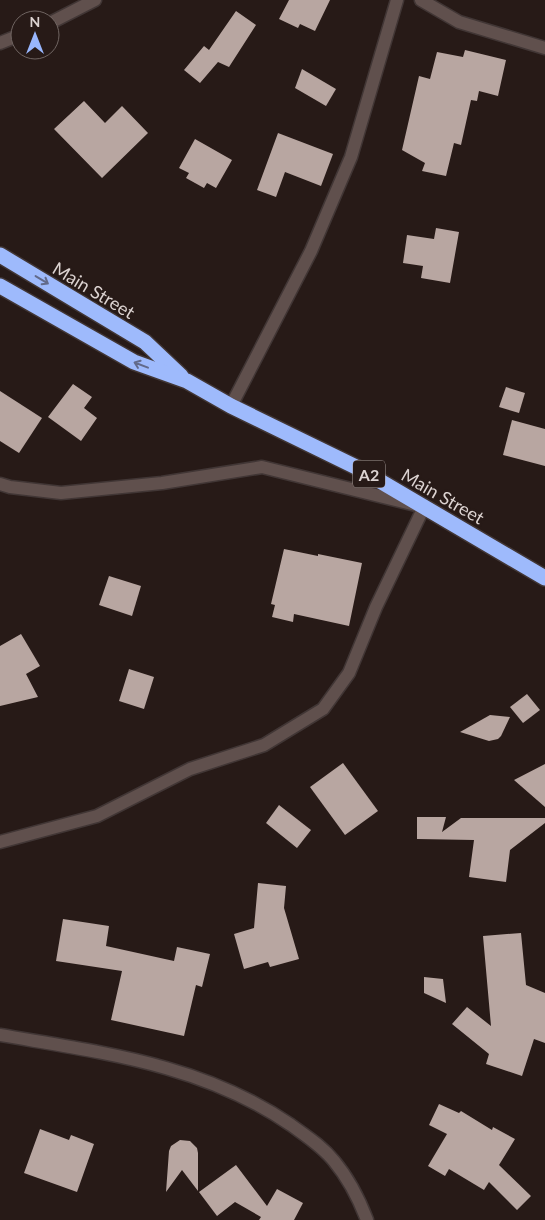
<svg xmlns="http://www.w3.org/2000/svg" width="545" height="1220" font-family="Lato,sans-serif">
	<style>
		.building { fill: #b8a6a1 }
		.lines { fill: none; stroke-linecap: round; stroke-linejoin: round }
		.minor-casing { stroke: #413635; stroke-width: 15 }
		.highway-casing { stroke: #413635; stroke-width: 18 }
		.minor { stroke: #60504d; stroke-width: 12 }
		.highway { stroke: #9ebafc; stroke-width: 15 }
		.oneway { stroke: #626a8a }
		.labels { text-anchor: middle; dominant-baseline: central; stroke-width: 5; stroke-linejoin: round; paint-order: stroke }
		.shield { fill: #271a17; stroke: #a69c99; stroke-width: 1 }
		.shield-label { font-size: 16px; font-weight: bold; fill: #dcd3d1 }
		.street-label { font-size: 18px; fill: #dcd3d1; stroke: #271a17 }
	</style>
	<rect width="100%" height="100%" fill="#271a17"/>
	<g class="building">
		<polygon points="289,0 330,0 315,31 300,24 298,28 279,19"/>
		<polygon points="236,11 256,25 229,67 218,62 200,83 184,70 204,46 209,50"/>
		<polygon points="465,50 506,60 498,96 479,91 477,101 471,100 461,145 454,143 446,176 422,171 425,163 402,150 419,76 430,79 437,52 463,57"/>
		<polygon points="302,69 336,89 326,106 295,88"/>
		<polygon points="84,101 105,123 122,106 148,133 102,178 54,129"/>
		<polygon points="278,133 333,154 321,186 285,172 276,197 257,190"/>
		<polygon points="195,139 232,160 216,188 207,183 204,188 186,178 189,173 179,168"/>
		<polygon points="436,228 459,232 450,283 421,278 423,266 403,263 407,235 434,239"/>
		<polygon points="73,384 92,397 84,408 97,418 81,441 48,417"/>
		<polygon points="506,387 525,393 519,413 499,407"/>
		<polygon points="0,391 42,418 19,453 0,441"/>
		<polygon points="512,420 545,429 545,466 503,455"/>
		<polygon points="284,549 318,556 318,554 362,563 349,626 294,614 293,622 272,617 275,605 271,604"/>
		<polygon points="109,576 141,586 132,616 99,605"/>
		<polygon points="21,634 40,666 26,674 38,697 0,706 0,646"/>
		<polygon points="129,669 154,677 144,709 119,701"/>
		<polygon points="527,694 540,710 523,723 510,707"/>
		<polygon points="490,715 510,717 501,736 498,739 489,741 460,732"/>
		<polygon points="343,763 378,811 345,835 310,787"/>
		<polygon points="545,764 545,807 514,780"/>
		<polygon points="279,805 311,830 297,848 266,823"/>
		<polygon points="417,817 446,817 442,832 461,818 545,818 545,823 510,850 506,882 469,877 474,840 417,839"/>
		<polygon points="258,883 286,886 284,908 299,959 270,967 268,962 244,969 234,934 254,928"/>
		<polygon points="63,919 109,926 106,946 174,961 177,947 210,954 202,987 196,985 184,1036 111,1020 122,971 56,961"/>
		<polygon points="521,933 526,985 545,993 545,1043 534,1039 522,1076 486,1064 489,1054 452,1024 467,1007 491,1026 483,936"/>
		<polygon points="424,977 443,979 446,1003 424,993"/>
		<polygon points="439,1104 459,1113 461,1111 492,1130 493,1127 515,1139 499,1165 531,1196 517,1210 489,1182 484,1190 449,1169 445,1176 428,1166 447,1134 429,1125"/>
		<polygon points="40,1129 69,1140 71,1135 94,1144 77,1192 24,1173"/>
		<polygon points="180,1140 190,1141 197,1148 198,1153 198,1191 182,1170 166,1192 169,1151 171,1146"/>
		<polygon points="236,1165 267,1206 277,1189 303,1203 294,1220 259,1220 261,1217 235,1202 217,1216 199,1192"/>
	</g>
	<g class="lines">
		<g class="minor-casing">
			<g id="minor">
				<polyline points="421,0 459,22 545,48"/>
				<polyline points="50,23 95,0"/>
				<polyline points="0,43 20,35"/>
				<polyline points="231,406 311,251 351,157 397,0"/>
				<polyline points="0,484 10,487 61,493 162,483 262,467 424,507 376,607 349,673 323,709 264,745 190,769 97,816 0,842"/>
				<path d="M0,1035C103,1053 202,1064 291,1125C306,1136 322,1146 334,1161C349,1179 359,1199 367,1220"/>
			</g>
		</g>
		<g class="highway-casing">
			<g id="highway">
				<polyline points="0,255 145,342 181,376"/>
				<polyline points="0,286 134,362 187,381 231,406 356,467 545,578"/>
			</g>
		</g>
		<use href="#minor" class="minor"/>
		<use href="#highway" class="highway"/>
	</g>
	<defs><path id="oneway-shaft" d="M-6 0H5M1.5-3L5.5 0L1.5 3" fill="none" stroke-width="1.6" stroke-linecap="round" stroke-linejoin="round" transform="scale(1.25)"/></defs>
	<g class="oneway">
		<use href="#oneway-shaft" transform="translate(42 280) rotate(31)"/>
		<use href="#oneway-shaft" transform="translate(141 365) rotate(-159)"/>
	</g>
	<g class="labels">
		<rect class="shield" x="353" y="460.5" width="32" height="27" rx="4"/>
		<g class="shield-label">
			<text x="369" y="474">A2</text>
		</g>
		<g class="street-label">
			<text transform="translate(94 290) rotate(31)">Main Street</text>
			<text transform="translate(443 496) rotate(30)">Main Street</text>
		</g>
	</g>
	<g transform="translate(35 35)"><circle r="24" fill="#271a17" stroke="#6f6461"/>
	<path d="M0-4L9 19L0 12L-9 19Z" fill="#98b6fd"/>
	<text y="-8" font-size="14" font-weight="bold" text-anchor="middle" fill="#dcd3d1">N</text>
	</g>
</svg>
